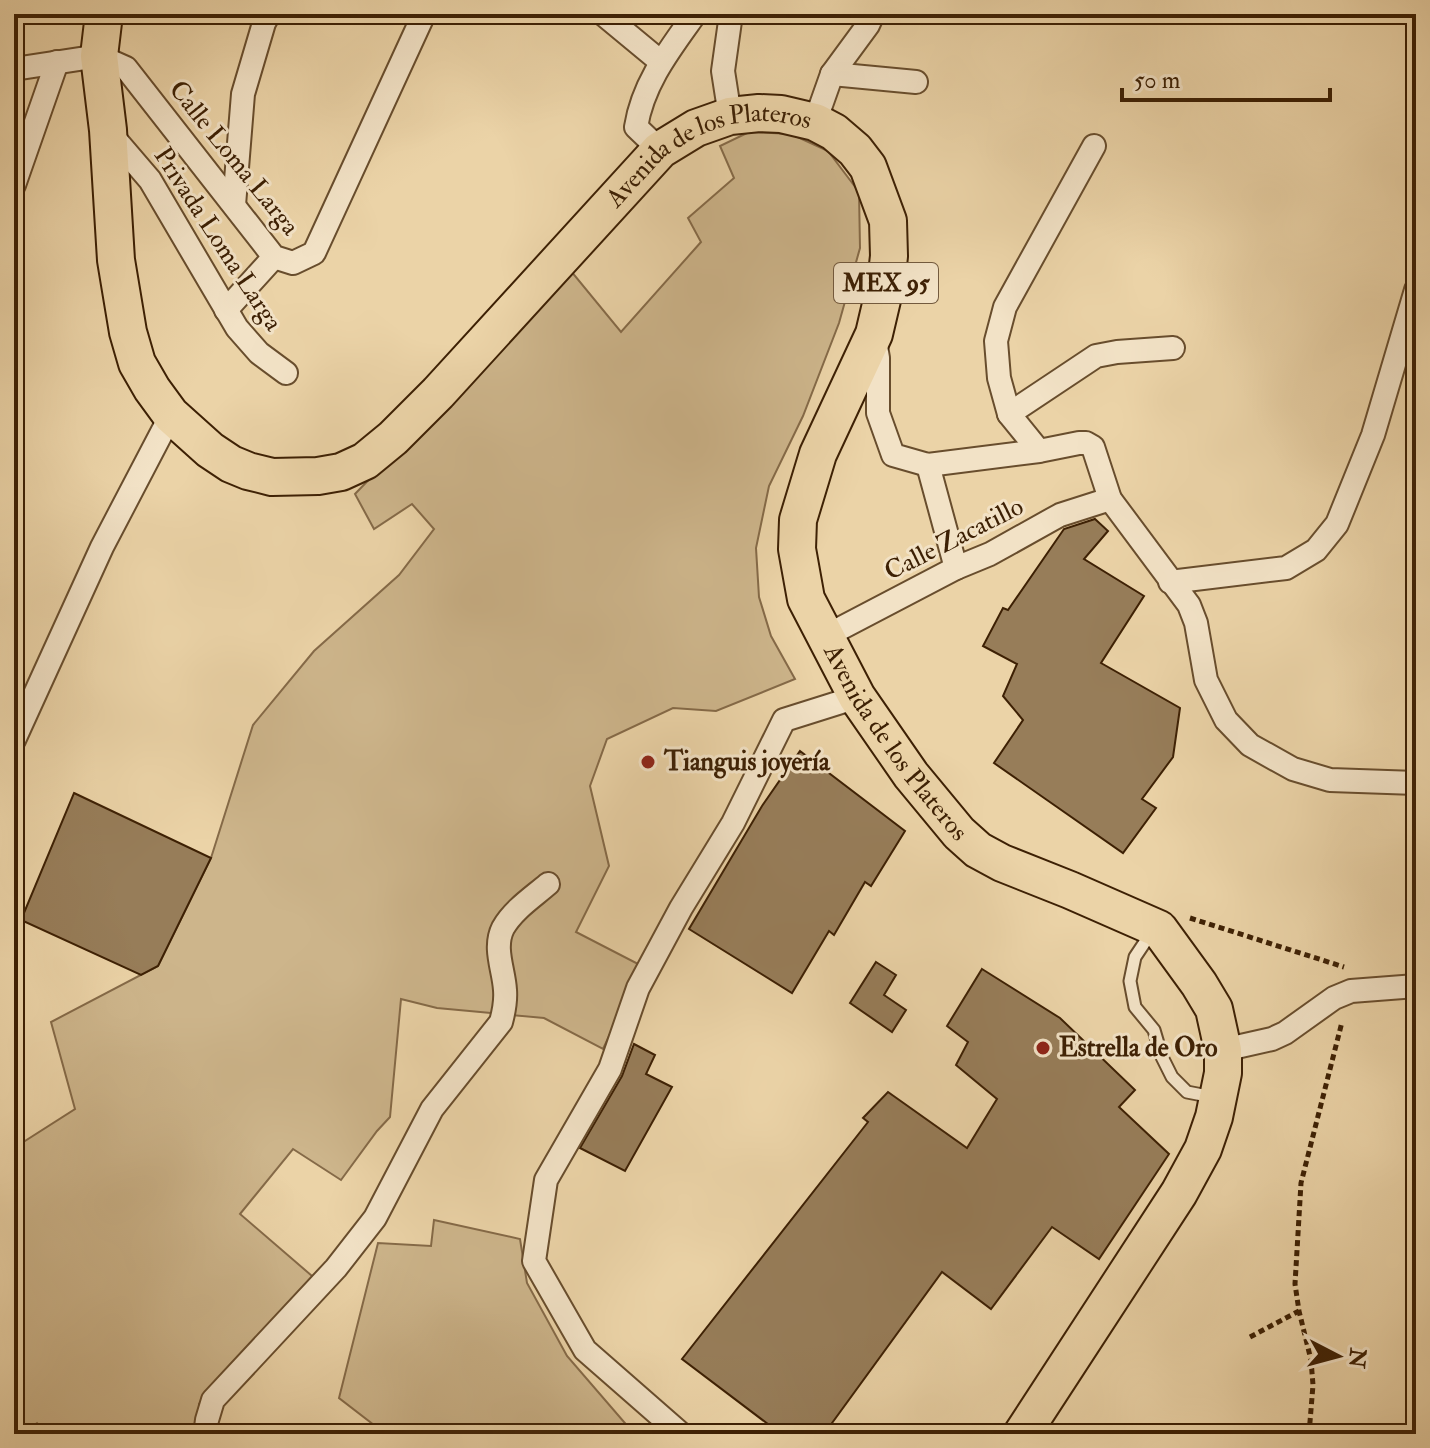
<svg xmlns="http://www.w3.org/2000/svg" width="1430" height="1448" font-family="'IM FELL Double Pica',serif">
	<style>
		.green { fill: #cdb58b; stroke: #856a48; stroke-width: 2 }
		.building { fill: #977d59; stroke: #3d2004; stroke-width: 2 }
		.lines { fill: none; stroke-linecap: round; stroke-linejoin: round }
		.service-casing { stroke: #684d2d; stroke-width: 15 }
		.minor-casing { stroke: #684d2d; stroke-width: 26 }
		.primary-casing { stroke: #3d2004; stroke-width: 40 }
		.path { stroke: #3d2004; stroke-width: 5; stroke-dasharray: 6 4; stroke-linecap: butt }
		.service { stroke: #f2e2c6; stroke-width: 11 }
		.minor { stroke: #f2e2c6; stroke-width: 22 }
		.primary { stroke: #ebd3a7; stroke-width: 36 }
		.poi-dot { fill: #8f2418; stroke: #f2e2c6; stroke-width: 3 }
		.labels { text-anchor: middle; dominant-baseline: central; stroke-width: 6; stroke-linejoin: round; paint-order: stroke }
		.shield { fill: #f2e2c6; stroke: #735a3e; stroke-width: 2 }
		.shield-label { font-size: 24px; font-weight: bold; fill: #3d2004 }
		.street-label { font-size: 26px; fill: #3d2004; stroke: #f2e2c6 }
		.poi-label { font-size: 26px; font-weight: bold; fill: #3d2004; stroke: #f2e2c6; text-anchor: start }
	</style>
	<rect width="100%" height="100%" fill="#ebd3a7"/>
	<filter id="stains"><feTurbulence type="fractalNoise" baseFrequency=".0025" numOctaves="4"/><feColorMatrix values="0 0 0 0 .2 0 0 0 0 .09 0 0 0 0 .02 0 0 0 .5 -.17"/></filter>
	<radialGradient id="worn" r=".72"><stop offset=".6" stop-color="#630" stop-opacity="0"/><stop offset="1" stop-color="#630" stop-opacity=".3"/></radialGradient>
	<g class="green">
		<polygon points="749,132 791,134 828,151 859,192 860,248 839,323 803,416 769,486 756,548 759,597 771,636 795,679 716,711 673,708 607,739 590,786 609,866 576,932 642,966 603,1049 544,1018 437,1008 401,999 390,1117 377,1131 341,1180 293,1149 240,1214 319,1282 199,1404 200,1434 46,1434 37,1423 22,1434 14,1434 14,1148 75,1109 51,1022 158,966 211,858 253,725 314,651 399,575 434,529 412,504 374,529 355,494 571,271 621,332 701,242 688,218 734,178 720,146"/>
		<polygon points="434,1220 520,1239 527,1283 567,1356 630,1429 637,1434 383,1434 383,1432 339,1398 378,1243 431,1246"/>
	</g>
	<g class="building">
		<polygon points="1095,519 1108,531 1084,559 1144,596 1101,663 1180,708 1173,757 1142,799 1156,808 1123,853 994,763 1023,720 1003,696 1017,664 983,646 1003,608 1008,610 1064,529"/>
		<polygon points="800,751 905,831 871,886 865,882 834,935 829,931 792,993 689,929 762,806"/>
		<polygon points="74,793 211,858 158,966 141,975 21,920"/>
		<polygon points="876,962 896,975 884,995 906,1010 892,1032 850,1003"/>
		<polygon points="982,969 1060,1018 1135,1090 1119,1107 1169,1154 1099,1259 1052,1227 991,1309 942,1272 824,1434 781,1434 682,1359 868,1122 863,1118 888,1092 967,1148 997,1099 956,1065 968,1042 947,1026"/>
		<polygon points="634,1044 655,1055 646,1074 672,1087 625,1171 580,1148 622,1076"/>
	</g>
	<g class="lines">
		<g class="service-casing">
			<polyline id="service" points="1155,933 1145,942 1135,957 1130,981 1135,1007 1154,1030 1162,1057 1172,1077 1187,1092 1213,1097"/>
		</g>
		<g class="minor-casing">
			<g id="minor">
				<polyline points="603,14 661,62"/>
				<polyline points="14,69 99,56 126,68 274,257 293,263 314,253 424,14"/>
				<polyline points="832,74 916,82"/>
				<polyline points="730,116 723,71 731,14"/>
				<polyline points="815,122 832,74 868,25 873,14"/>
				<polyline points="108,131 150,180 237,328 259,353 286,373"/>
				<path d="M660,150L636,127C643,83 670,49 695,14"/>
				<polyline points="14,185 57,62"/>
				<polyline points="234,205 243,94 264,23 269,14"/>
				<polyline points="226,310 274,257"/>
				<polyline points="875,341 878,358 878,413 893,455 928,465 1039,451 1079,443 1086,443 1093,447 1110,499 1189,605 1196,623 1206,680 1226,720 1250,745 1293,769 1330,780 1416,783"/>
				<polyline points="1009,414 1096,356 1117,352 1173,348"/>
				<polyline points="1039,451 1009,414 999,378 996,341 1005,307 1094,146"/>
				<polyline points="928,465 956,568"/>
				<polyline points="1170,582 1286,568 1316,550 1337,524 1373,435 1416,290"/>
				<polyline points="826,636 956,568 990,554 1060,515 1110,499"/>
				<polyline points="14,740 102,547 171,415"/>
				<polyline points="1223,1050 1272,1039 1285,1033 1334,998 1351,991 1416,986"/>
				<path d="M205,1434L207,1420L213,1400L336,1268L375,1218L432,1109L501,1022C504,1011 506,1002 505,990C504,970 493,948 503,928C513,910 533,897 548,884"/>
				<polyline points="681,1434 585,1350 534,1261 546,1180 610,1069 638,988 681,908 733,823 784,720 857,697"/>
			</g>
		</g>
		<g class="primary-casing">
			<g id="primary">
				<path id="s1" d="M104,14L99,56L108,130L116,260L128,332L137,363L152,389L171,415L210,450L231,464L248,471L272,477L318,476L341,472L365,461L393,438L438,393L660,150L696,128L730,116L759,113L781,114L815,122L834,132L855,150L868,167L888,221L889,256L886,283L874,334L818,454L798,520L797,549L806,599L857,697L911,775L959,833L978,850L1002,863L1070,890L1159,929L1199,984L1214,1009L1223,1050V1073L1214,1117L1203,1149L1179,1193L1022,1434"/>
			</g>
		</g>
		<g class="path">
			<polyline points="1190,918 1344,967"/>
			<polyline points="1250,1337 1299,1311"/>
			<polyline points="1309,1434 1313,1385 1311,1360 1299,1311 1295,1284 1301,1183 1342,1022"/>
		</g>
		<use href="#service" class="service"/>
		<use href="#minor" class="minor"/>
		<use href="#primary" class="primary"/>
	</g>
	<g class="poi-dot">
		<circle cx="648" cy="762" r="8"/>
		<circle cx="1043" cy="1048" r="8"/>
	</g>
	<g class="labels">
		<rect class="shield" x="834" y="263" width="104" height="40" rx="6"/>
		<g class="shield-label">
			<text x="886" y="283">MEX 95</text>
		</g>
		<g class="street-label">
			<text transform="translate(234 158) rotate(51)">Calle Loma Larga</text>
			<text stroke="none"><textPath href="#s1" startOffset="1104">Avenida de los Plateros</textPath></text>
			<text transform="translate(218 239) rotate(57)">Privada Loma Larga</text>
			<text transform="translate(954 539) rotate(-27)">Calle Zacatillo</text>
			<text stroke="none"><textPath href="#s1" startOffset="1918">Avenida de los Plateros</textPath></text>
		</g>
		<g class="poi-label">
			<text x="664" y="762">Tianguis joyería</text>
			<text x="1059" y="1048">Estrella de Oro</text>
		</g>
	</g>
	<rect width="1430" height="1448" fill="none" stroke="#ebd3a7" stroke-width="48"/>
	<rect x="16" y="16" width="1398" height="1416" fill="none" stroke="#3d2004" stroke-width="4"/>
	<rect x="24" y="24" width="1382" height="1400" fill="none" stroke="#3d2004" stroke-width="2"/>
	<g transform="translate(1338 1356) rotate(96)" stroke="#f2e2c6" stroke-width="6" paint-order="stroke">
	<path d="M0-6L14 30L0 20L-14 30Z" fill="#3d2004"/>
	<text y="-12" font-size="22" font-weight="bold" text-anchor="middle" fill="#3d2004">N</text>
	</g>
	<path d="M1122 88v12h208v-12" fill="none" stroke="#3d2004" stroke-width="4"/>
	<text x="1134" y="88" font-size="24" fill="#3d2004" stroke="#f2e2c6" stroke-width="6" paint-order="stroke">50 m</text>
	<rect width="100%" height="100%" filter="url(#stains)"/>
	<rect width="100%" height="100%" fill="url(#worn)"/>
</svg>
